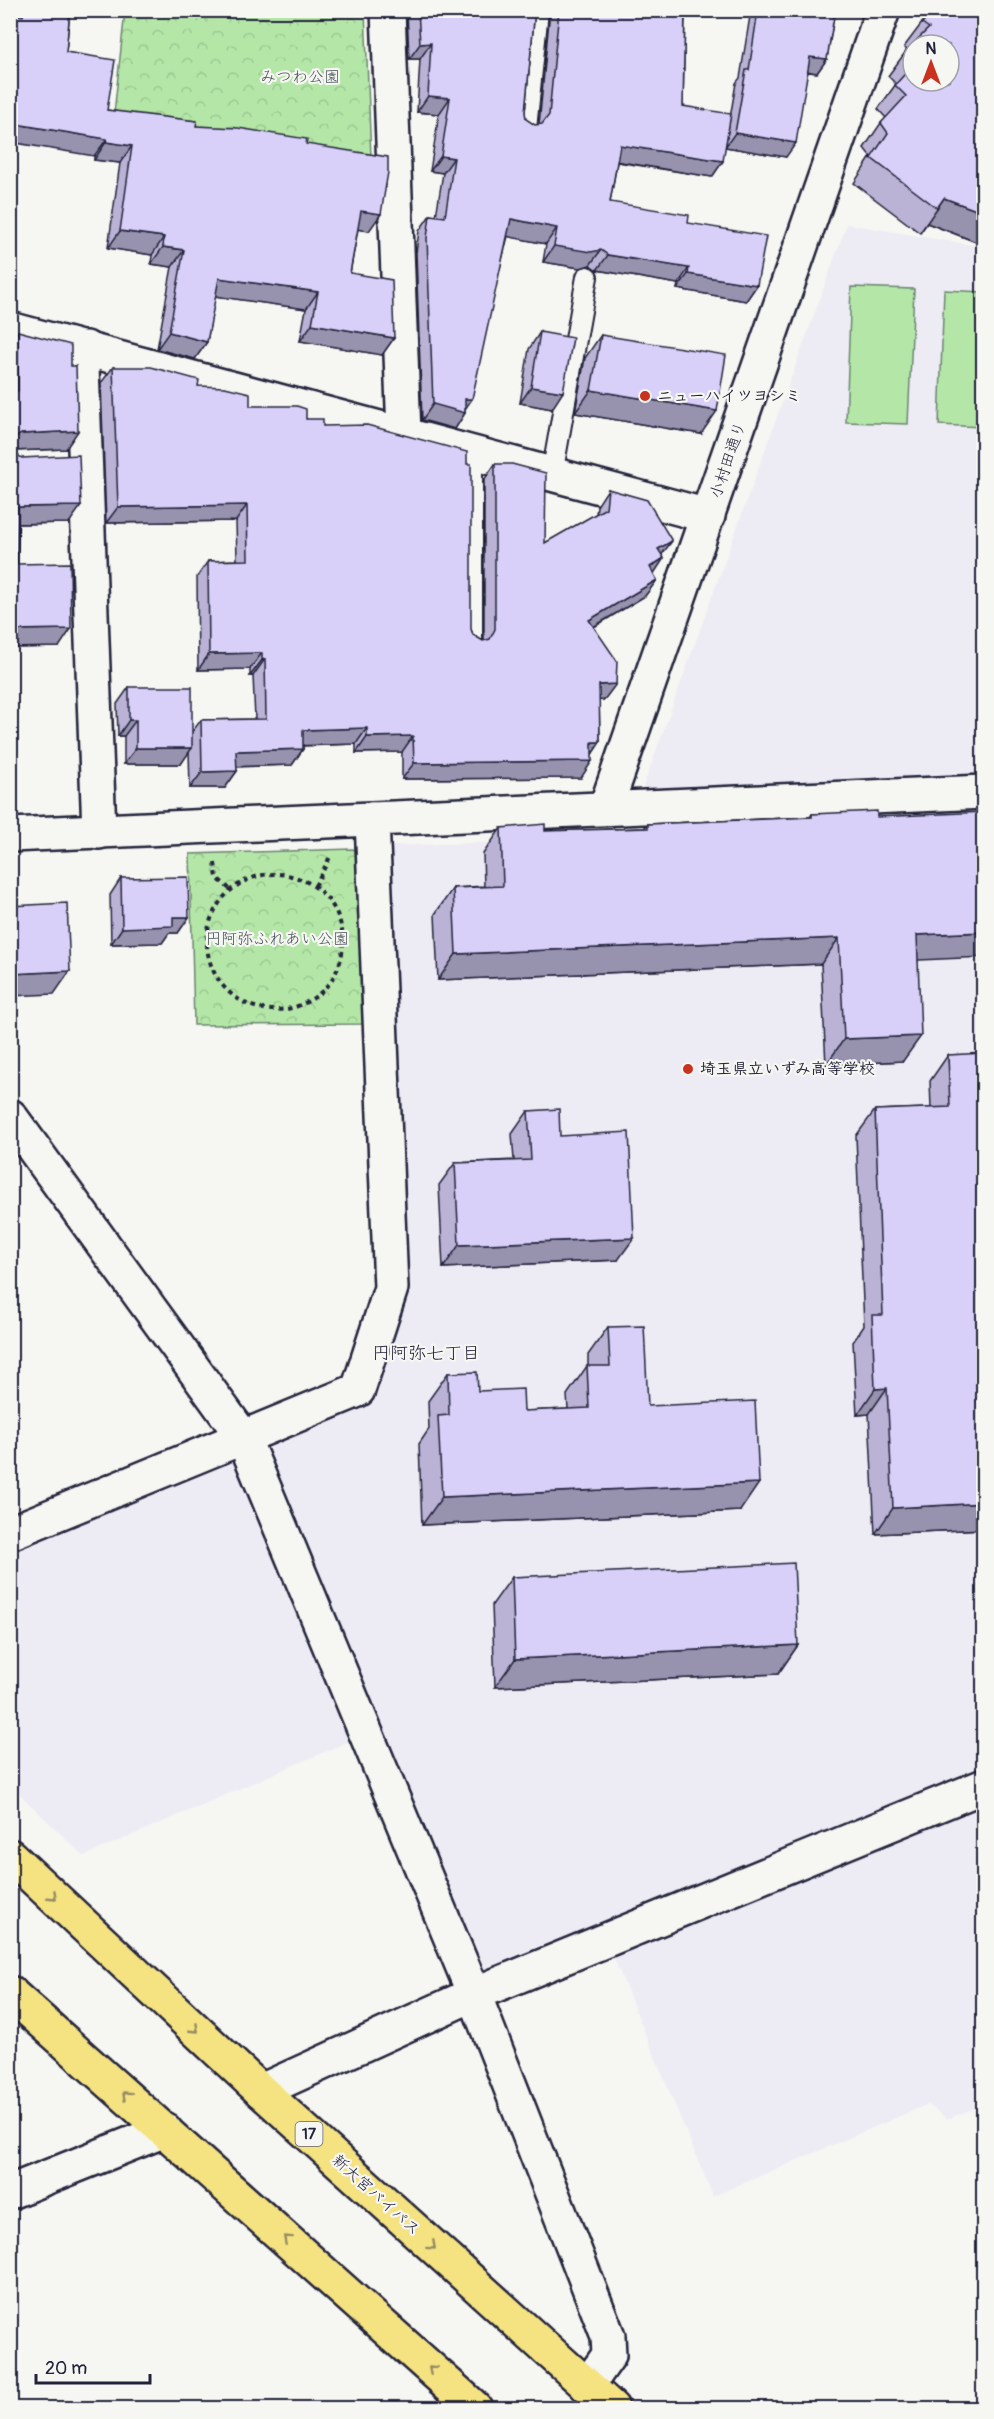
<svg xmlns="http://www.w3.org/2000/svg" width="994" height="2419" font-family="Pangolin,'Klee One',sans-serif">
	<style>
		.built { fill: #edebf4 }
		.forest { fill: url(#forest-crowns); stroke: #6b8471; stroke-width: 1.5 }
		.pitch { fill: #b4e7a7; stroke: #6b8471; stroke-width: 1.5 }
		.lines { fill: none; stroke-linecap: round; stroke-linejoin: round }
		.service-casing { stroke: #22223b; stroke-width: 24 }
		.minor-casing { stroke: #22223b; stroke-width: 38 }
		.tertiary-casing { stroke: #22223b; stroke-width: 38 }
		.trunk-casing { stroke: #22223b; stroke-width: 38 }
		.path { stroke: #22223b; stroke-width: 4; stroke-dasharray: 4.5 4.5; stroke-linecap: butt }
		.service { stroke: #f6f6f2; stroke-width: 20 }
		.minor { stroke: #f6f6f2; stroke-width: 33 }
		.tertiary { stroke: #f6f6f2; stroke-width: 33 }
		.trunk { stroke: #f5e382; stroke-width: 33 }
		.wall { fill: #bab3d5; stroke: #22223b; stroke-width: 1.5; fill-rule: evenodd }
		.shaded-wall { fill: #9792ae; stroke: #22223b; stroke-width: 1.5 }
		.building { fill: #d8d0f8; stroke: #22223b; stroke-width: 1.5 }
		.oneway { stroke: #968c62 }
		.poi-dot { fill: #c8321e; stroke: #f6f6f2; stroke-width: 2 }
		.labels { text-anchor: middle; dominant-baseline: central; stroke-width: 4.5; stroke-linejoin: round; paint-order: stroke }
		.shield { fill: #f6f6f2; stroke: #626272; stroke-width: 1.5 }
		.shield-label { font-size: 15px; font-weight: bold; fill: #22223b }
		.park-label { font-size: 16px; fill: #465356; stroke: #f6f6f2 }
		.poi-label { font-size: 16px; font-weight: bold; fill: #22223b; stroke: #f6f6f2; text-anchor: start }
		.street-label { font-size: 16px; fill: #22223b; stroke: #f6f6f2 }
		.neighbourhood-label { font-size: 18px; fill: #22223b; stroke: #f6f6f2 }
	</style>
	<defs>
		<pattern id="forest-crowns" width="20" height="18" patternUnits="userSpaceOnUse" patternTransform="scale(1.5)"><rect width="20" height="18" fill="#b4e7a7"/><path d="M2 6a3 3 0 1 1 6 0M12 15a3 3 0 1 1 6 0" fill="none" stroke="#9ac691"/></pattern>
	</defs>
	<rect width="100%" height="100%" fill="#f6f6f2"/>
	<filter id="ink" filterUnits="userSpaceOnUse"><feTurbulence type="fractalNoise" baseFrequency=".0167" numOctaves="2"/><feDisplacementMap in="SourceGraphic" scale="12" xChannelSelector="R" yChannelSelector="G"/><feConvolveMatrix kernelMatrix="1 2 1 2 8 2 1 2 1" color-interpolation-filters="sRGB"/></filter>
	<g filter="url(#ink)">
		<polygon class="built" points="847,224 983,247 983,2105 947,2119 928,2104 713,2196 601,1927 494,1973 475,1963 377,1729 84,1856 11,1786 10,1548 277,1438 367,1403 399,1287 385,852 392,846 625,837"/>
		<g class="forest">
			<polygon points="125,11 365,11 371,158 114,114"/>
			<polygon points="353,849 360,854 366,1024 194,1025 190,854"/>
		</g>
		<g class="pitch">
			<polygon points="851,287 914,289 908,424 846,422"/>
			<polygon points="944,290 983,292 983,427 939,425"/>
		</g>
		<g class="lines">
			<g class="service-casing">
				<g id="service">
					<polyline points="526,129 538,10"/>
					<polyline points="472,454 472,645"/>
					<polyline points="552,475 587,277"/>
				</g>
			</g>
			<g class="minor-casing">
				<g id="minor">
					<polyline points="388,10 404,434"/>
					<polyline points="10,329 708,516"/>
					<polyline points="86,348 82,367 99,832"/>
					<polyline points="10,1116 243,1437 474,1994 608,2336 609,2355 587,2386"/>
					<polyline points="10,1533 358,1390 391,1288 372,819"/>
					<polyline points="261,2091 474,1994 984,1786"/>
					<polyline points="10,2192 165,2130"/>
				</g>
			</g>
			<g class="tertiary-casing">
				<g id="tertiary">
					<polyline points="606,807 883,10"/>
					<polyline points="10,835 984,792"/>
				</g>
			</g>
			<g class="trunk-casing">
				<g id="trunk">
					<polyline points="10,1856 261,2091 612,2408"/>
					<polyline points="10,1993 475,2408"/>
				</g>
			</g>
			<g class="path">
				<polyline points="215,863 217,878 232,891"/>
				<circle cx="275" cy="942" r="68"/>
				<polyline points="315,886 330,857"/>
			</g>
			<use href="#service" class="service"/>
			<use href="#minor" class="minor"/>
			<use href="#tertiary" class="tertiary"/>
			<use href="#trunk" class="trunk"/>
		</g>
		<g class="wall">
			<polygon points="13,10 70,10 66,52 107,110 196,126 306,144 369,231 358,229 350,273 394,338 382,355 300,341 306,309 215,296 207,342 195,359 157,349 172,267 151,264 152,255 108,248 120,163 94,160 94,156 13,14"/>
			<polygon points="407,10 535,10 525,112 526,119 535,125 539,125 550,10 685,10 683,106 723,161 712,177 617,162 610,202 688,223 757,285 746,301 677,289 678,284 597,270 590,265 580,268 543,262 546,244 508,236 465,409 465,413 455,429 422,420 416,253 419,231 430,215 436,216 443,173 430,171 439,114 417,112 420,59 409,59"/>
			<polygon points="751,10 835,10 827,59 817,73 808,72 786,157 725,147 736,83 740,78"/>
			<path d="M920,10H984V237L979,243L927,223L920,233L854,183L871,157L864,148L881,123L886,118L878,109L896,84L888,76L907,50L904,47L922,23L927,18ZM913,45L949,81H913Z"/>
			<polygon points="18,331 66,449 12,451 69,523 18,524 17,564 59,647 10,648 10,341"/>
			<polygon points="540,332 552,409 520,403 529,349"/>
			<polygon points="601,335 701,434 575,413 585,358"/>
			<polygon points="113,367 198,386 250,406 306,419 323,426 471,629 473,635 483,641 484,640 484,480 495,464 545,543 596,514 597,506 608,489 662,555 653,573 657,580 645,596 594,627 604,700 599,700 600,742 592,754 581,778 402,779 402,752 356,753 356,744 303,746 303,749 292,765 236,767 237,771 225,788 190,788 189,751 181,764 124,764 124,736 118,736 117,704 129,687 192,732 201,720 255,719 253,676 250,676 250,669 198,670 197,577 208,561 237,560 236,521 106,523 101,383"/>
			<polygon points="812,814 877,817 918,960 903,1061 826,1065 821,964 438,980 435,914 453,888 484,886 483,854 501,828 545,831 644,828 648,824 810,817"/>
			<polygon points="121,878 189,917 178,933 169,933 162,943 111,944 110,895"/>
			<polygon points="948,1055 984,1529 875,1534 869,1414 857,1415 853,1342 864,1326 856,1136 875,1110 931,1108 930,1081"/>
			<polygon points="528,1111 560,1136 618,1260 443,1268 439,1185 455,1163 514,1160 512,1134"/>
			<polygon points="608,1327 648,1406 740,1511 422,1525 419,1444 429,1429 428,1401 448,1373 478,1391 524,1411 568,1409 567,1395 587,1366 588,1366 588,1355"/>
			<polygon points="512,1577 798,1645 778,1674 495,1687 492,1605"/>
		</g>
		<g class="shaded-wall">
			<polygon points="83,10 118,10 116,14"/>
			<polygon points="431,43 420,59 409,59 420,44"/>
			<polygon points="810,57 827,59 817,73 800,70"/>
			<polygon points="428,96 450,98 439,114 417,112"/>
			<polygon points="10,123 107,139 94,156 10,142"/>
			<polygon points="735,133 796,143 786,157 725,147"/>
			<polygon points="106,142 132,146 120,163 94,160"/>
			<polygon points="620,145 723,161 712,177 609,160"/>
			<polygon points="441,156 454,158 443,173 430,171"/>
			<polygon points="944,198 984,213 984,237 979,243 927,223 920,233"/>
			<polygon points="361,211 381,214 369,231 349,228"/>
			<polygon points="511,219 557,228 546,244 500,235"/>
			<polygon points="120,231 164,237 152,255 108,248"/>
			<polygon points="554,246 601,250 590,265 580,268 543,262"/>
			<polygon points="163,247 184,250 172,267 151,264"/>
			<polygon points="608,255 689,268 678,284 597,270"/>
			<polygon points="688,274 757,285 746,301 677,289"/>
			<polygon points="219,278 318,292 306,309 207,295"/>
			<polygon points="312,324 394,338 382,355 300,341"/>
			<polygon points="169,332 207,342 195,359 157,349"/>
			<polygon points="531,387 563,392 552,409 520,403"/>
			<polygon points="591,390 717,411 701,434 575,413"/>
			<polygon points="465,399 472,399 463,412 465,413 455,429 422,420 433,404"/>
			<polygon points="78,431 66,449 10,451 10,442 12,440 21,434"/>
			<polygon points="247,505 236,521 106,523 118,507"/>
			<polygon points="81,506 69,523 10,524 18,507"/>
			<polygon points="672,541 660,557 658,549"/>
			<polygon points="664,558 653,575 650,567"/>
			<polygon points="657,580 645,596 578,636 589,620"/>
			<polygon points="71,629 59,647 10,648 10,630"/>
			<polygon points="262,653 250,669 198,670 209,654"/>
			<polygon points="265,659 253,676 250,676 262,660"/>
			<polygon points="616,684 604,700 588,701 599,685"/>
			<polygon points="129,720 136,720 124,736 118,736"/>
			<polygon points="367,728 356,744 291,746 303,730"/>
			<polygon points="413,736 402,752 356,753 367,737"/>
			<polygon points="592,742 600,742 589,759"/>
			<polygon points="136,748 192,748 181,764 124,764"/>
			<polygon points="303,749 292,765 225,767 236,751"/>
			<polygon points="592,761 581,778 402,779 414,763"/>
			<polygon points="237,771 225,788 190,788 202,772"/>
			<polygon points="173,917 189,917 178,933 169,933 162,943 111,944 122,928"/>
			<polygon points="984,932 984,957 899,961 917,935"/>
			<polygon points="839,938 821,964 438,980 456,954"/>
			<polygon points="70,971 54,994 10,996 10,974"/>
			<polygon points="921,1036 903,1061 826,1065 844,1039"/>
			<polygon points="634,1238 618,1260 443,1268 459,1245"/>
			<polygon points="887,1388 869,1414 857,1415 875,1389"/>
			<polygon points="759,1483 740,1511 422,1525 442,1497"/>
			<polygon points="984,1503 984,1529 875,1534 893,1508"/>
			<polygon points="798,1645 778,1674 495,1687 515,1659"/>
		</g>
		<g class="building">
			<polygon points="24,10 70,10 66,52 115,60 107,110 197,121 196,126 238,128 307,139 306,144 388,157 388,172 381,214 361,211 350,273 392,280 394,338 312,324 318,292 219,278 207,342 169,332 184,250 163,247 164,237 120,231 132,146 106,142 107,139 10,123 10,14 23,16"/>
			<polygon points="418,10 535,10 525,112 526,119 535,125 542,124 549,115 559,10 685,10 683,106 731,114 723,161 620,145 610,202 689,215 688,223 766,236 757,285 688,274 689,268 608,255 601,250 591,252 554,246 557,228 511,219 472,399 465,399 465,413 433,404 427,238 430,215 445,217 454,158 441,156 450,98 428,96 431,43 420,44"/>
			<polygon points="758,10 835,10 827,59 810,57 796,143 735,133 746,70 749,70"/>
			<polygon points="934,10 984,10 984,213 944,198 937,208 871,158 888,133 881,123 906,96 895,85 913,65 913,81 949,81 949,45 913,45 913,59 905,52 929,28 922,23"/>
			<polygon points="18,331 71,345 71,366 76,366 78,431 21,434 12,440 10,445 10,391 18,391"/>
			<polygon points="540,332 573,338 563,392 531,387"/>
			<polygon points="601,335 726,355 717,411 591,390"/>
			<polygon points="113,367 151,367 199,380 198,386 225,387 250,393 250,406 297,406 306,409 306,419 323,419 323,426 367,425 467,452 467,464 471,464 471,629 473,635 483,641 490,639 495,629 495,464 512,464 546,473 545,543 606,508 608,489 647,500 672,541 658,549 664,558 650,567 657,580 589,620 617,661 616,684 599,685 600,742 592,742 592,761 414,763 413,736 367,737 367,728 303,730 303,749 236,751 237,771 202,772 201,720 266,719 265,659 262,660 262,653 209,654 208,561 248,560 247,505 118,507"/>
			<polygon points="10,446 12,452 22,458 79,455 81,506 18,507 17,564 70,563 71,629 10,630"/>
			<polygon points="129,687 192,687 192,748 136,748 136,720 129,720"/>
			<polygon points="877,811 877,817 984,812 984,932 917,935 921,1036 844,1039 839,938 456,954 453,888 503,886 501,828 545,824 545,831 648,828 648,824 812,817 812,814"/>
			<polygon points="188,877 189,917 173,917 173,926 122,928 121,878"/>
			<polygon points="67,903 70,971 10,974 10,906"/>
			<polygon points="984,1053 984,1503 893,1508 887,1388 875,1389 872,1315 883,1315 875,1110 950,1107 948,1055"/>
			<polygon points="559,1109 560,1136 629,1132 634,1238 459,1245 455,1163 531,1160 528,1111"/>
			<polygon points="644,1326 648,1406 755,1401 759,1483 442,1497 438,1416 449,1415 448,1373 477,1372 478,1391 523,1389 524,1411 589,1408 587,1366 610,1366 608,1327"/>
			<polygon points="794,1563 798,1645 515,1659 512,1577"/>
		</g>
		<defs><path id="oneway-chevron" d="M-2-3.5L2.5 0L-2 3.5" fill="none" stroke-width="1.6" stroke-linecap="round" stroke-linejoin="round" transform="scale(1.5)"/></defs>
		<g class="oneway">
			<use href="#oneway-chevron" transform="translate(53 1896) rotate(43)"/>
			<use href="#oneway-chevron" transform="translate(195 2029) rotate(43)"/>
			<use href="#oneway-chevron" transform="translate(126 2095) rotate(-138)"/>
			<use href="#oneway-chevron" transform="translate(287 2239) rotate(-138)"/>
			<use href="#oneway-chevron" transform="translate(432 2246) rotate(42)"/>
			<use href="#oneway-chevron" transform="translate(432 2369) rotate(-138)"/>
		</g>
	</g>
	<g class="poi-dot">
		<circle cx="645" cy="396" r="6"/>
		<circle cx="688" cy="1069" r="6"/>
	</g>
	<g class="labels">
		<rect class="shield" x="295.5" y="2122" width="27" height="24" rx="4.5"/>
		<g class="shield-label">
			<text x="309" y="2134">17</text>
		</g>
		<g class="park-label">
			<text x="300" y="77">みつわ公園</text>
			<text x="277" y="939">円阿弥ふれあい公園</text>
		</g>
		<g class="poi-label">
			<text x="657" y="396">ニューハイツヨシミ</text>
			<text x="700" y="1069">埼玉県立いずみ高等学校</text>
		</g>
		<g class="street-label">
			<text transform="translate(728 460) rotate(-71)">小村田通り</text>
			<text transform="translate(376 2195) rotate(42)">新大宮バイパス</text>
		</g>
		<g class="neighbourhood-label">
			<text x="426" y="1353">円阿弥七丁目</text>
		</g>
	</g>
	<rect width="994" height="2419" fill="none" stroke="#f6f6f2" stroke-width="36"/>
	<rect x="18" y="18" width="958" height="2383" fill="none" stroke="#22223b" stroke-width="2" filter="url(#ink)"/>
	<g transform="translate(931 63)"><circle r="28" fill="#f6f6f2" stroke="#a1a1a9" stroke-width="1.5"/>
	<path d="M0-4.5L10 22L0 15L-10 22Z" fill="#c8321e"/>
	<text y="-9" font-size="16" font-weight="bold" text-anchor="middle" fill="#22223b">N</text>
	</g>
	<path d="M36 2374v9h114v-9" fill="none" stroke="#22223b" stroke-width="3"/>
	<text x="45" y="2374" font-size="18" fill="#22223b" stroke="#f6f6f2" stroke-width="4.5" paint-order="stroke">20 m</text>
</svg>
